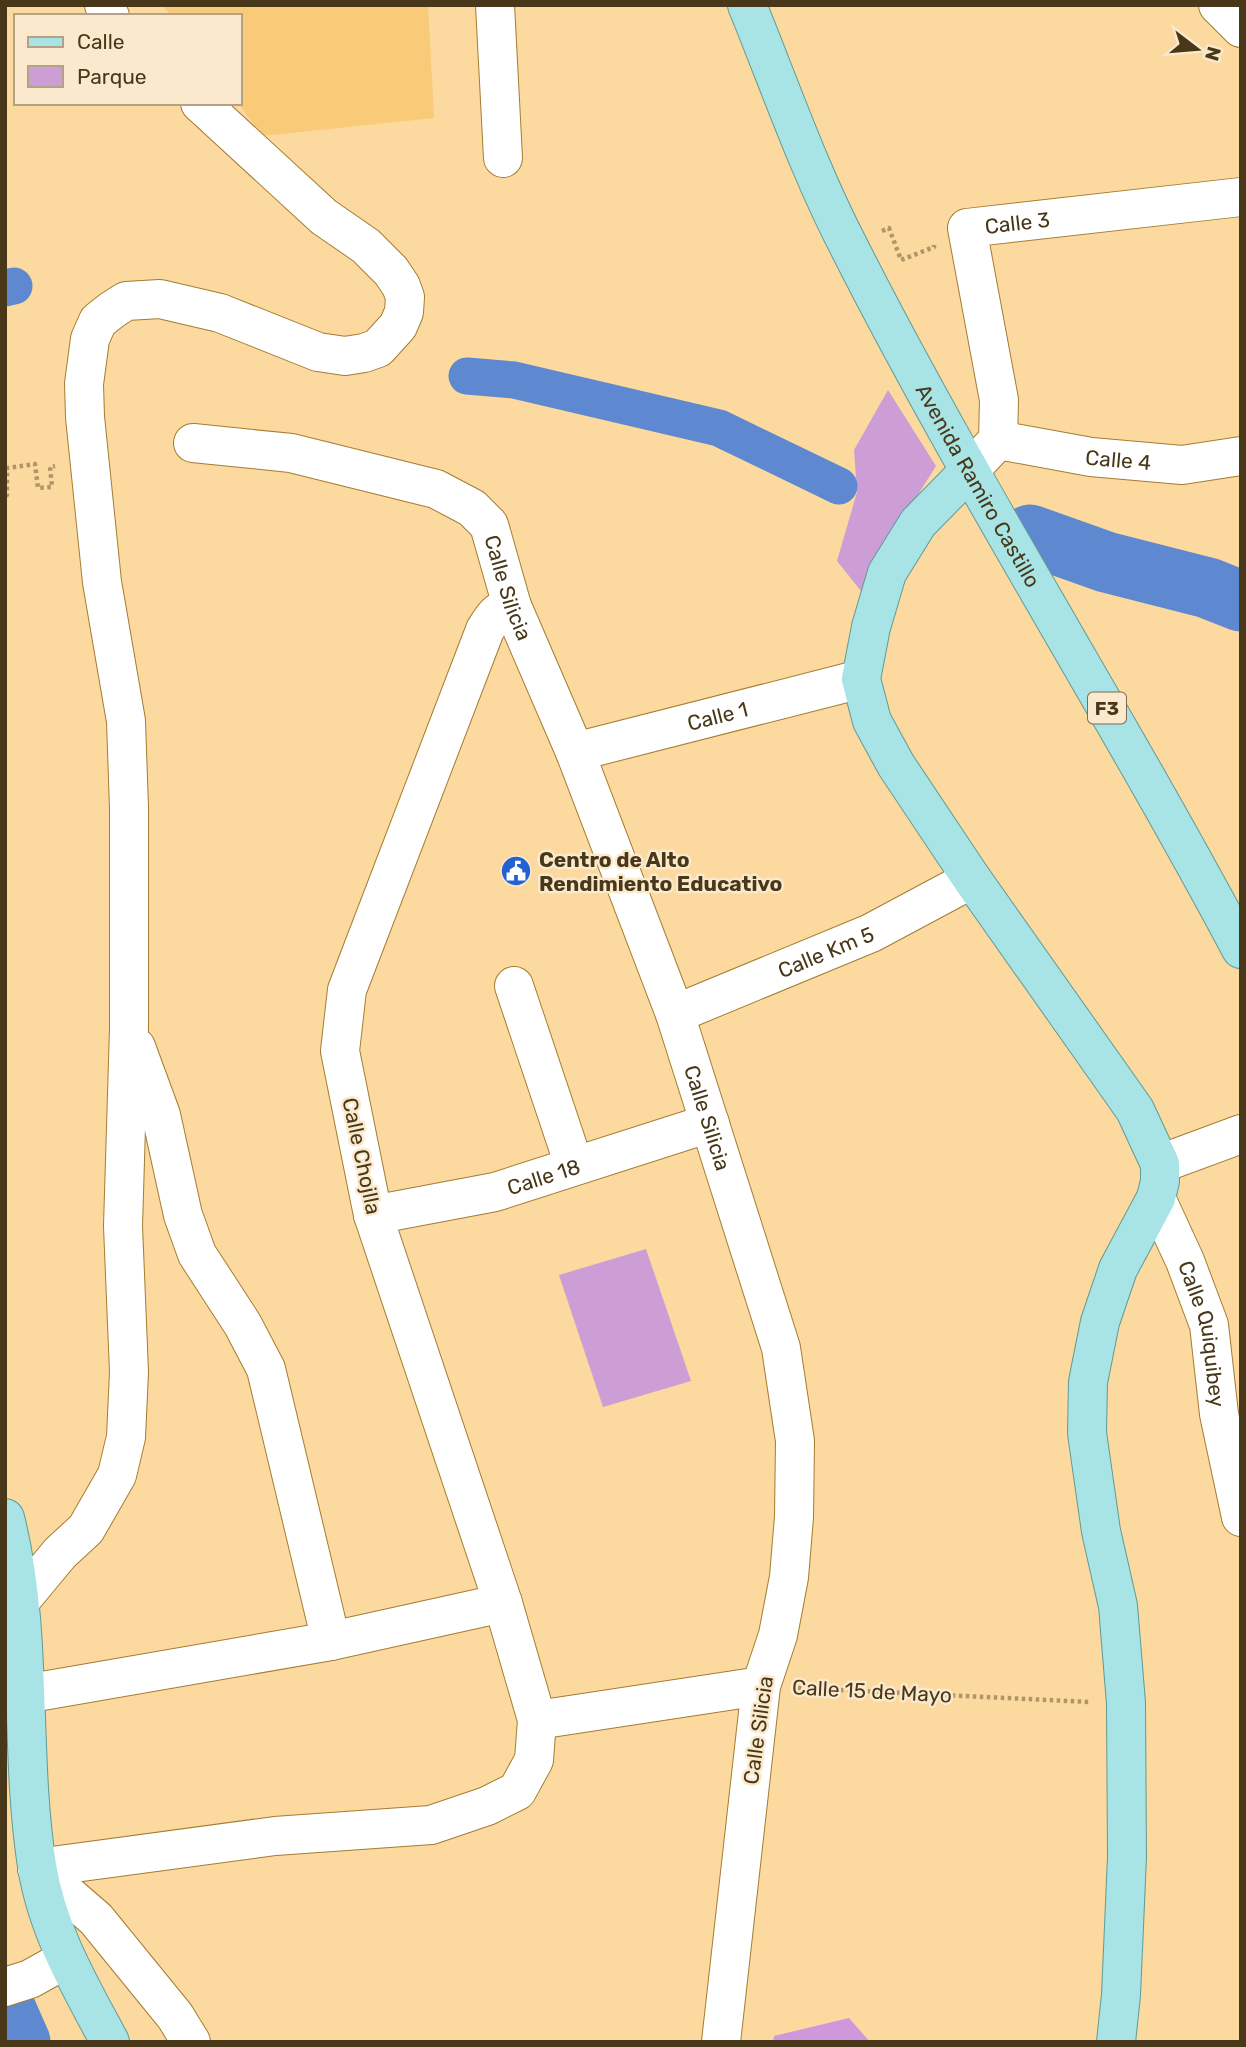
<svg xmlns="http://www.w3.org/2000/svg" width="1246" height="2047" font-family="Rubik,sans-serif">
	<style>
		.built { fill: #f9ca78 }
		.green { fill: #cc9ed5 }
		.forest { fill: #d197dd }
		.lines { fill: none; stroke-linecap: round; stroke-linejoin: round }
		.canal { stroke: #5e88cf; stroke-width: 37 }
		.river { stroke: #5e88cf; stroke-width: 61 }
		.minor-casing { stroke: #a47d31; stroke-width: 40 }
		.major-casing { stroke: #619b94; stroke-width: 40 }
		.path { stroke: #b09567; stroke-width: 4.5; stroke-dasharray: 3.5 3.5; stroke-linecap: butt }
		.minor { stroke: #fff; stroke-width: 38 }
		.major { stroke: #a8e3e6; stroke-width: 38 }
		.labels { text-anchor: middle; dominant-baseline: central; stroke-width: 5; stroke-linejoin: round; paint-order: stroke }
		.shield { fill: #fae9cd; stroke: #7d6c4e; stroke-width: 2 }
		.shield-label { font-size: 19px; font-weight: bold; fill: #483718 }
		.street-label { font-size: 21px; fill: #483718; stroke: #fae9cd }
		.poi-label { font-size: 21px; font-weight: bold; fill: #483718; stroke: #fae9cd; text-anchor: start }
	</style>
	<rect width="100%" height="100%" fill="#fbd99f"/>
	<polygon class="built" points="163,5 428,5 434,118 262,136 238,103 240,103 240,16 171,16"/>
	<g class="green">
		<polygon points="888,390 936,466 880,555 861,591 837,561 857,492 854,450"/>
		<polygon points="646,1249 691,1381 603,1407 559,1275"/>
	</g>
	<polygon class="forest" points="849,2018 870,2042 773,2042 774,2036"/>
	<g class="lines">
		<g class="canal">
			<polyline points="5,288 14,286"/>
			<polyline points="467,376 514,380 719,428 839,486"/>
		</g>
		<g class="river">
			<polyline points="1030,535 1106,562 1208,588 1241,601"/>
			<polyline points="5,2008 20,2042"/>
		</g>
		<g class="minor-casing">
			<g id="minor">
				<polyline points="104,5 110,16"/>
				<polyline points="495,5 503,158"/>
				<polyline points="1218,5 1241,28"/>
				<path id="s1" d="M998,440L1091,457L1182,465L1241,456"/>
				<path id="s2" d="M193,443L291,453L436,489L472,508L489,525L512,606L575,752L675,1014L781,1348L795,1441L794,1517L789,1577L778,1635L761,1686L721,2042"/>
				<path id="s3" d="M969,471L998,440L999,400L967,228L1241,197"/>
				<path id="s4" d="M575,752L861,679"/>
				<polyline points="514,986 574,1165"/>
				<path id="s5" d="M675,1014L871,933L972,879"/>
				<polyline points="136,1047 161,1115 183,1215 197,1254 243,1325 266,1369 331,1641"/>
				<polyline points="1160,1164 1241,1134"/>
				<path id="s6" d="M1156,1198L1185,1261L1209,1325L1219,1414L1241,1517"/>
				<path id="s7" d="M373,1215L495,1192L710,1123"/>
				<polyline points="21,1600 60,1553 86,1529 117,1475 126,1437 129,1372 123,1226 129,1028 129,808 126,721 102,582 85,417 84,384 90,339 98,321 112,310 126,301 160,299 220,313 318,352 345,356 364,353 378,348 398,326 404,312 405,297 401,286 391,271 366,246 324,217 200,103"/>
				<polyline points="25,1694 331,1641 503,1603"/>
				<polyline points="537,1720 761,1686"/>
				<path d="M37,1868L275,1836L431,1825L487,1806L517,1791L534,1760L537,1720L503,1603L373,1215L340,1051L347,990L485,630C493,617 497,610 512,606"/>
				<polyline points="37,1868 96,1919 175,2016 191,2042"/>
				<polyline points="5,1987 30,1979 66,1959"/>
			</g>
		</g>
		<g class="major-casing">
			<g id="major">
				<path id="s8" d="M747,5C780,86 809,170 849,247C970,486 1115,712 1241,949"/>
				<polyline points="969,471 918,523 887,573 871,627 861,679 872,721 896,765 972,879 1135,1110 1160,1164 1160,1181 1156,1198 1118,1269 1100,1322 1088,1382 1087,1433 1101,1531 1118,1606 1126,1703 1127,1857 1121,1995 1116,2042"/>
				<path d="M5,1518C34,1632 19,1751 37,1866C47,1930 80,1986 110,2042"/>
			</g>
		</g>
		<g class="path">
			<polyline points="882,231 889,228 901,260 934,247 934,245"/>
			<polyline points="5,496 7,495 7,468 35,464 38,488 52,487 50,467 55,466"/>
			<polyline points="798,1688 1090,1702"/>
		</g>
		<use href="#minor" class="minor"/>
		<use href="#major" class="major"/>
	</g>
	<defs>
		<g id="civic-disc" transform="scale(1.575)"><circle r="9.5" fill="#2362cf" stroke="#fae9cd"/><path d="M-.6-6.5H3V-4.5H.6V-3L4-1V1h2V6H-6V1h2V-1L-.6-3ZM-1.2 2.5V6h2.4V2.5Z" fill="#fff"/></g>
	</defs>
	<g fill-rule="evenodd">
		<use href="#civic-disc" x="516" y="871"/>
	</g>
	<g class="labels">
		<rect class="shield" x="1088" y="692.5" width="38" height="31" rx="5"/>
		<g class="shield-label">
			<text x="1107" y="708">F3</text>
		</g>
		<g class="street-label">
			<text stroke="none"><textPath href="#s3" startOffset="308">Calle 3</textPath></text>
			<text stroke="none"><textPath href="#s1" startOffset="122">Calle 4</textPath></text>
			<text stroke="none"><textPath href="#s8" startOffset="534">Avenida Ramiro Castillo</textPath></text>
			<text stroke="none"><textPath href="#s2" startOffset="378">Calle Silicia</textPath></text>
			<text stroke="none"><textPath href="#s4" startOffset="147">Calle 1</textPath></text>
			<text stroke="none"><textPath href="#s5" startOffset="163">Calle Km 5</textPath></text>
			<text stroke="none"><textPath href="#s2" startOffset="945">Calle Silicia</textPath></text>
			<text transform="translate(362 1156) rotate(78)">Calle Chojlla</text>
			<text stroke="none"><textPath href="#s7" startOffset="175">Calle 18</textPath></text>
			<text stroke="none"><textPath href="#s6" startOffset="145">Calle Quiquibey</textPath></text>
			<text transform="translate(872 1691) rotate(3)">Calle 15 de Mayo</text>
			<text transform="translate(758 1730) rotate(-82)">Calle Silicia</text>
		</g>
		<g class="poi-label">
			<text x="539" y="859">Centro de Alto<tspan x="539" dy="24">Rendimiento Educativo</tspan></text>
		</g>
	</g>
	<rect width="1246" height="2047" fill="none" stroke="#483718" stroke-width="14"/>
	<rect x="14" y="14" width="228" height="91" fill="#fae9cd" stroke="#b3a285" stroke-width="2"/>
	<rect x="28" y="37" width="35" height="10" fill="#a8e3e6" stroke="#b3a285" stroke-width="2"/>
	<text x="77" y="49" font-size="21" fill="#483718">Calle</text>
	<rect x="28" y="66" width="35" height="21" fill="#cc9ed5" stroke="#b3a285" stroke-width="2"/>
	<text x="77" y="84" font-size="21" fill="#483718">Parque</text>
	<g transform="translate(1197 49) rotate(106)" stroke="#fae9cd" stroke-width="5" paint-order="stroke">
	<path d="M0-5L12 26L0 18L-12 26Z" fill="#483718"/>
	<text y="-10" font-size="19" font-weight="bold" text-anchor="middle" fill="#483718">N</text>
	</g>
</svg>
